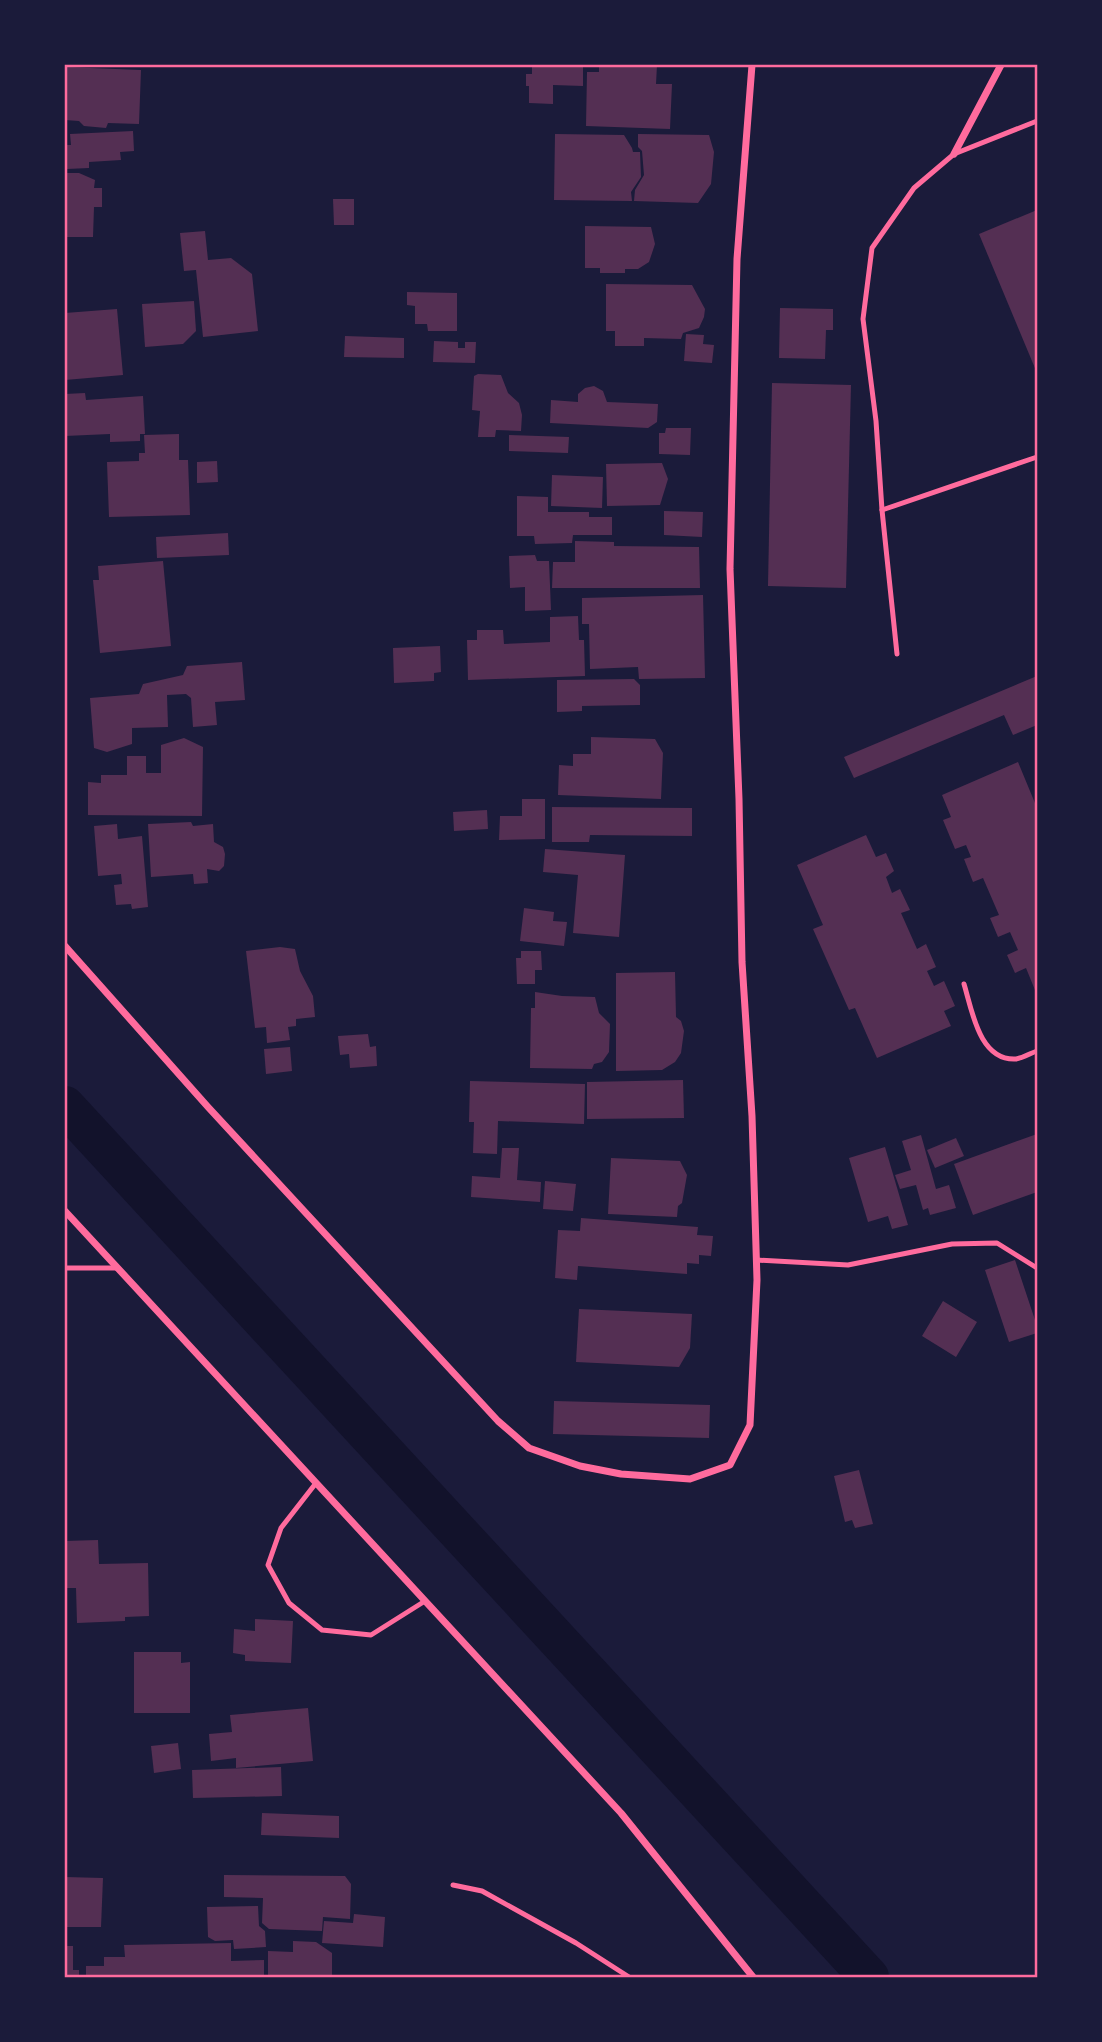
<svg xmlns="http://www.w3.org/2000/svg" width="1102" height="2042" font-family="'DejaVu Sans',sans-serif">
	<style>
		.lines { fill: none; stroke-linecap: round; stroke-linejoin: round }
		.canal { stroke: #12122b; stroke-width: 40 }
		.building { fill: #542f53 }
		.service { stroke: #ff6b9d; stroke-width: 5 }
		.minor { stroke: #ff6b9d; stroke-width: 7 }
		.neatline { fill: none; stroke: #ff6b9d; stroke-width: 2.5 }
	</style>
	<rect width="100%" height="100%" fill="#1b1b3a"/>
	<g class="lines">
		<polyline class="canal" points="65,1106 869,1977"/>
	</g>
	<g class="building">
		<polygon points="532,65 583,65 583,86 553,85 553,104 529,103 529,86 526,86 526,74 532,74"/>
		<polygon points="599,65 657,65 656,84 672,84 670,129 586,126 587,72 599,72"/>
		<polygon points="65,67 141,70 139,124 108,123 106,128 84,126 79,121 65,120"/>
		<polygon points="133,131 134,151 120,152 121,160 89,162 89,168 67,169 66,145 71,145 70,134"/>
		<polygon points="555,134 624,135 632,148 633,152 640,152 641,177 631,192 632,201 554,200"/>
		<polygon points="638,134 709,135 714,152 711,184 698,203 634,201 635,190 644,175 642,151 638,147"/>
		<polygon points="65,173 79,173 95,180 94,188 102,188 102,207 94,207 93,237 65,237"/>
		<polygon points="333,199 354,199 354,225 334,225"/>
		<polygon points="1037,210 1037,373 979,234"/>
		<polygon points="585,226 651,227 655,244 649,262 638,269 625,269 625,273 600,273 600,268 585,268"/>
		<polygon points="205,231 208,260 231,258 252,274 258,331 203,337 196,270 184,271 180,233"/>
		<polygon points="606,284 692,285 705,309 704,317 699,328 683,333 681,339 644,338 644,346 615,346 615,331 606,331"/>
		<polygon points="407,292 457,293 457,331 428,331 427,324 415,324 415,306 407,305"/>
		<polygon points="194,301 196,331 183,344 145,347 142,304"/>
		<polygon points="780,308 833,309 833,330 826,330 825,359 779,358"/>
		<polygon points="117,309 123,375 65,380 65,313"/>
		<polygon points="686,334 704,335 703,344 714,345 712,363 684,361"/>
		<polygon points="345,336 404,338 404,358 344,357"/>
		<polygon points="434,341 458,342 458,348 465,348 465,342 476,342 475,363 433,362"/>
		<polygon points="478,374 501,375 508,393 519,403 522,415 521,431 496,430 495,437 478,437 480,411 472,410 474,376"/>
		<polygon points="772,383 851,385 846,588 768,586"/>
		<polygon points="594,386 603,391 607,402 658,404 657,422 648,428 550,423 551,400 578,402 578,394 585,388"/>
		<polygon points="85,393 86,400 143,396 145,434 140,434 140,441 110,442 110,434 65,436 65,394"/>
		<polygon points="666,428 691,428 690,455 659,454 659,433 665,433"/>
		<polygon points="179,434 179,460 188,460 190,515 109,517 107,462 139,461 139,453 145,453 144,435"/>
		<polygon points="509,435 569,437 568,453 509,451"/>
		<polygon points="217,461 218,482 197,483 197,462"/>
		<polygon points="662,463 668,479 660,505 607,506 606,464"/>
		<polygon points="552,475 603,477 602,508 551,506"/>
		<polygon points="517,496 548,497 548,512 589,512 589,517 612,517 612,535 573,535 572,543 535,544 534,536 517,536"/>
		<polygon points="664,511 703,512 702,537 664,535"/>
		<polygon points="228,533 229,555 157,558 156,537"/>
		<polygon points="575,541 614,542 614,546 699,547 700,588 552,588 553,562 575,562"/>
		<polygon points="535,555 537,561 549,561 551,610 525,611 525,587 510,588 509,556"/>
		<polygon points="163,561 171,646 100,653 93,580 99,580 98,566"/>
		<polygon points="703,595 705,678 639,679 638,667 590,669 589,624 582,624 582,598"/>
		<polygon points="578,616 579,640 584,640 585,676 468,680 467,640 477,640 477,630 503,630 504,644 550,642 550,617"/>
		<polygon points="440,646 441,672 434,673 434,681 394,683 393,648"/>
		<polygon points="242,662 245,700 215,702 217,725 193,727 191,698 186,694 167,695 168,727 132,728 132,744 107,752 94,748 90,698 139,694 143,684 183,675 187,666"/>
		<polygon points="1037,676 1037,725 1013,735 1004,715 854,778 844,757"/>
		<polygon points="634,679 640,685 640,705 582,706 582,711 557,712 557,680"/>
		<polygon points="591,737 655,739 663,753 661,799 558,795 559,765 573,766 573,754 591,754"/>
		<polygon points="184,738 203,747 202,816 88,815 88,782 101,783 101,775 127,775 127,756 146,756 146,773 161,773 161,745"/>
		<polygon points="1018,762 1037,808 1037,995 1026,968 1015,973 1007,955 1018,950 1010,932 998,937 990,918 999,915 983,878 973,882 964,859 971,857 966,845 955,849 943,820 951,817 942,795"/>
		<polygon points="522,799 545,799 545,839 499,840 500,816 522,816"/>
		<polygon points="552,807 692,808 692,836 590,835 589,842 552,842"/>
		<polygon points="487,810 488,829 454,831 453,812"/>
		<polygon points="191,822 193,826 213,824 214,842 223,847 225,854 224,866 219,871 207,869 208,883 194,884 193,874 151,877 148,824"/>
		<polygon points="117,824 118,839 142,836 148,907 132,909 131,904 116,905 114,885 122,884 121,874 98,876 94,826"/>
		<polygon points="866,835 876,857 886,853 894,871 886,877 892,893 900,889 910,910 901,913 917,949 926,944 936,967 927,971 934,986 944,981 955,1006 944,1011 951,1026 877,1058 855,1008 849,1010 813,929 823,925 797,865"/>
		<polygon points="545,849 625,855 619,937 573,933 578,875 543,872"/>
		<polygon points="524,908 554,912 553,921 567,922 564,946 520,941"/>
		<polygon points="280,947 295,949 300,971 313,996 315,1017 296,1019 296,1026 288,1027 290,1040 267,1043 266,1027 255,1028 246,951"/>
		<polygon points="521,951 541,951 542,970 535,970 535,984 517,984 516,958 521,958"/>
		<polygon points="675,972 676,1017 681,1021 684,1031 681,1053 675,1062 662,1070 616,1071 616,973"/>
		<polygon points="535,992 562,996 595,997 599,1013 610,1024 609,1052 602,1062 594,1064 592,1069 530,1068 531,1008 535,1008"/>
		<polygon points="368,1034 370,1047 376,1046 377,1066 350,1068 349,1054 340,1055 338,1036"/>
		<polygon points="290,1047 292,1071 266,1074 264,1049"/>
		<polygon points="683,1080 684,1118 587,1119 587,1082"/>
		<polygon points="470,1081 585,1084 584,1124 498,1121 497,1154 473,1153 474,1122 469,1122"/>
		<polygon points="1037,1134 1037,1192 973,1215 954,1164"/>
		<polygon points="921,1135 936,1189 949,1185 956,1208 930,1215 928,1208 923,1210 916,1185 900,1189 895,1175 911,1170 902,1141"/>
		<polygon points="956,1138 964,1156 935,1168 927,1150"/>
		<polygon points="885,1147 908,1225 892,1229 888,1216 868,1222 849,1158"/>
		<polygon points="502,1148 519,1148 517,1180 541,1182 540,1202 471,1197 472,1176 500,1178"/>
		<polygon points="611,1158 680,1161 687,1175 682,1203 678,1206 677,1217 608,1214"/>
		<polygon points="545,1181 576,1184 573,1211 543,1209"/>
		<polygon points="581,1218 698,1227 697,1235 713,1236 711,1256 699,1255 699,1264 687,1263 687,1274 578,1266 577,1280 555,1278 558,1230 580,1231"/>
		<polygon points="1015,1260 1037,1326 1037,1333 1009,1342 985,1270"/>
		<polygon points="943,1301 977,1322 956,1357 922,1336"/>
		<polygon points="579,1309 692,1314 690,1348 679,1367 576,1362"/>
		<polygon points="554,1401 710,1405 709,1438 553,1434"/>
		<polygon points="859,1470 873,1524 855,1528 852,1520 845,1522 834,1476"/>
		<polygon points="98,1540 99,1564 148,1563 149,1616 125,1617 125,1621 77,1623 76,1588 65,1588 65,1541"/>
		<polygon points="255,1619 293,1621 291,1663 245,1661 245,1655 233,1653 234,1629 255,1631"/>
		<polygon points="134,1652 181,1652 181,1663 190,1662 190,1713 134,1713"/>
		<polygon points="308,1708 313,1761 236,1768 236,1758 211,1761 209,1734 232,1732 230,1715"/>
		<polygon points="178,1743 181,1769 154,1773 151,1746"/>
		<polygon points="281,1767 282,1796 193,1798 192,1770"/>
		<polygon points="262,1813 339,1816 339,1838 261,1835"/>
		<polygon points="224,1875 345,1876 351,1884 350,1919 323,1917 322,1931 269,1929 262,1923 263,1898 224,1897"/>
		<polygon points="65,1877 103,1878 101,1927 65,1927"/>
		<polygon points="258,1906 259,1926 265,1931 266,1947 234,1949 233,1940 215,1941 208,1937 207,1907"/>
		<polygon points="354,1914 385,1917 383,1947 322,1943 324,1921 353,1923"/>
		<polygon points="293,1941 316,1942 332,1953 332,1977 268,1977 268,1951 293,1952"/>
		<polygon points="231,1943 231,1961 264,1960 264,1977 86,1977 86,1966 104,1966 104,1957 125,1957 124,1945"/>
		<polygon points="65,1946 73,1946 73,1970 79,1970 79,1977 65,1977"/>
	</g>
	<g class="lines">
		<g class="service">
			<polyline points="882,510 1037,457"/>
			<polyline points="897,654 882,510 876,421 863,319 872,248 914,188 954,154 1037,121"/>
			<path d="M964,984C972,1010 979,1061 1016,1059C1023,1058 1031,1053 1037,1051"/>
			<polyline points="756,1260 848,1265 952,1244 997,1243 1037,1268"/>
			<polyline points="65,1268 117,1268"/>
			<polyline points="316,1483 281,1528 268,1565 289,1603 322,1630 371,1635 425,1601"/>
			<polyline points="453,1885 482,1891 576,1943 629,1977"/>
		</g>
		<g class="minor">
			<polyline points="954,154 1001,65"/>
			<polyline points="65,946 208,1107 498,1421 529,1448 580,1466 621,1474 690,1479 730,1465 750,1425 757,1280 752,1116 742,962 739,799 730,569 737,259 752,65"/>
			<polyline points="65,1211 621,1813 753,1977"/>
		</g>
	</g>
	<rect width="1102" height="2042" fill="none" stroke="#1b1b3a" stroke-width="133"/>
	<rect x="66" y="66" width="970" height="1910" class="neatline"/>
</svg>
